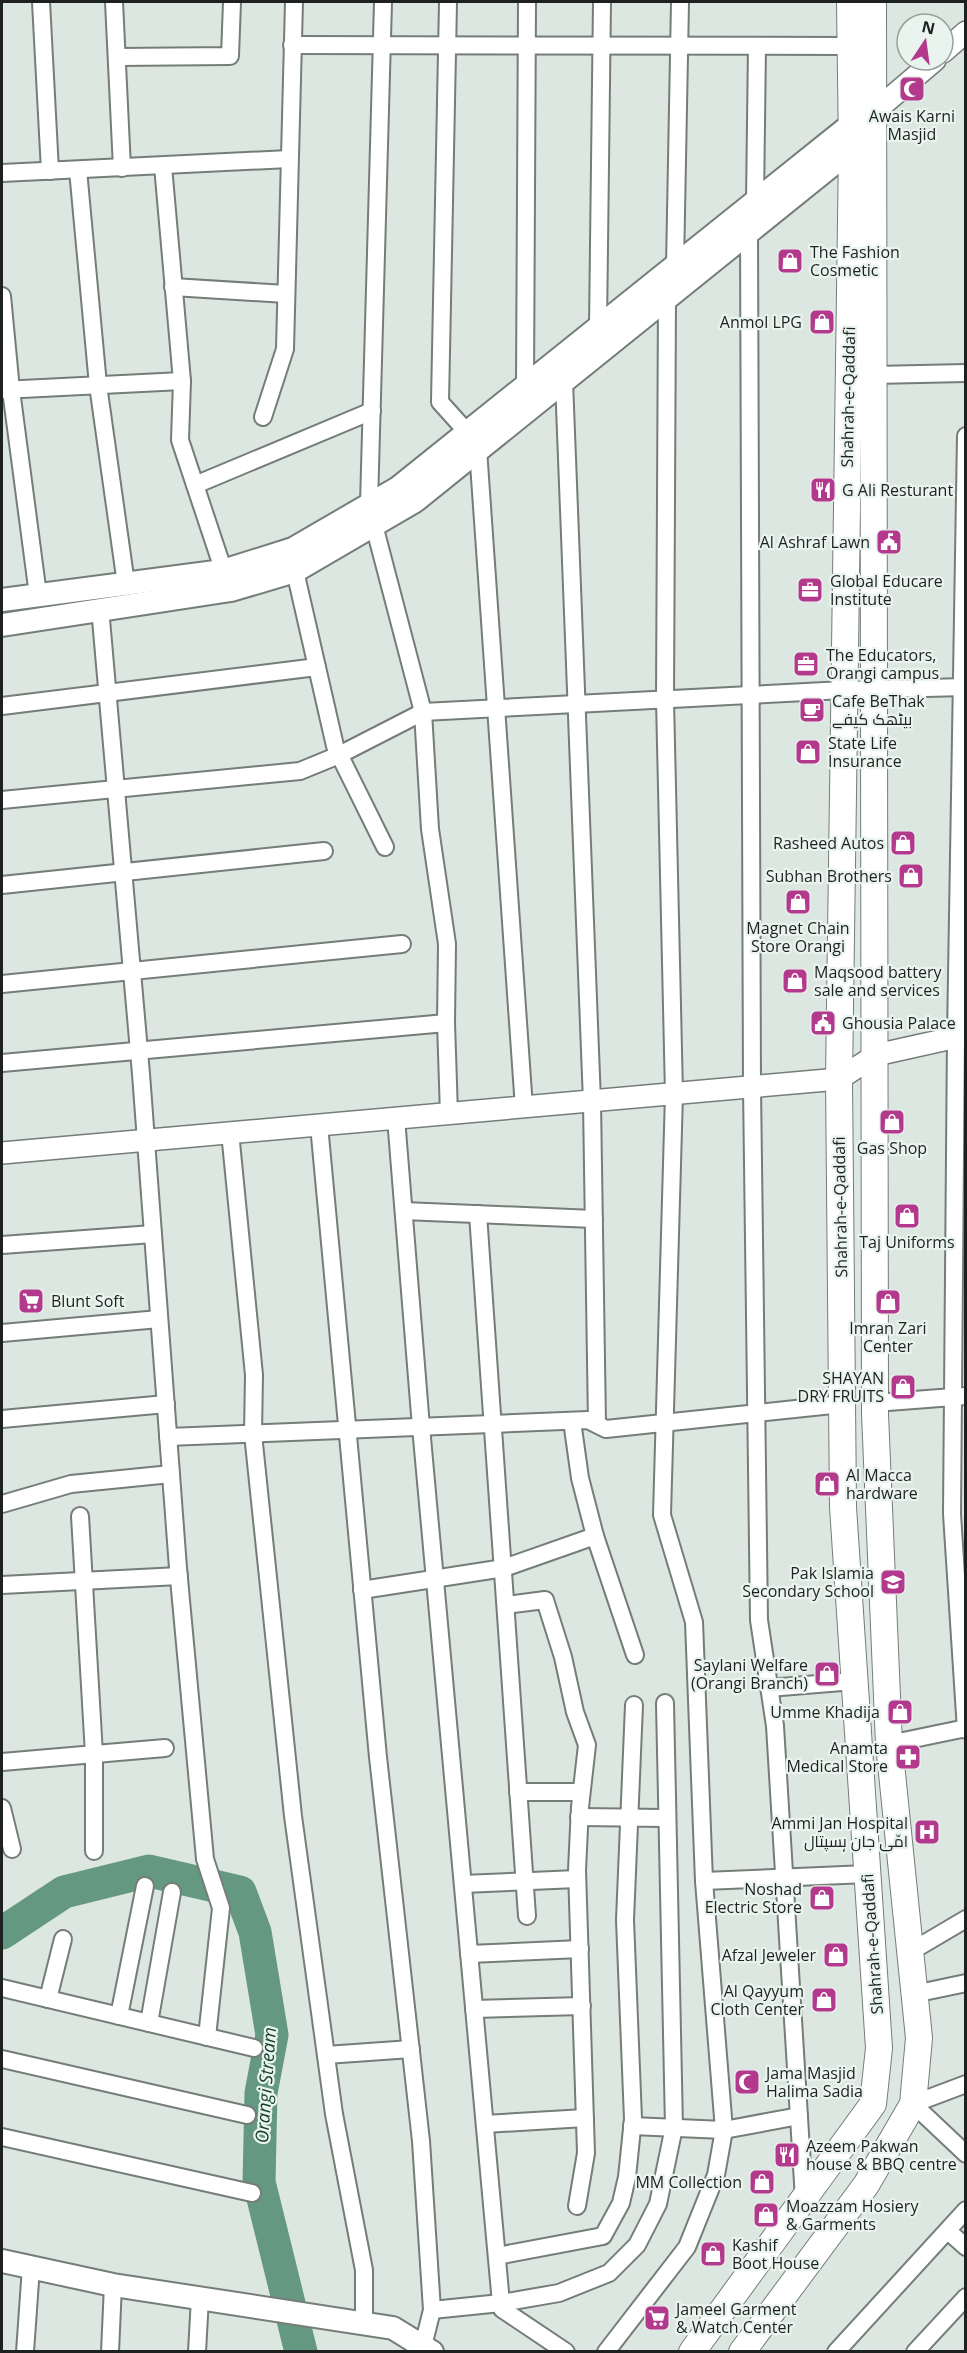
<svg xmlns="http://www.w3.org/2000/svg" width="967" height="2353" font-family="'Open Sans',Cairo,sans-serif">
	<style>
		.lines { fill: none; stroke-linecap: round; stroke-linejoin: round }
		.river { stroke: #659880; stroke-width: 33 }
		.minor-casing { stroke: #747d78; stroke-width: 20 }
		.tertiary-casing { stroke: #747d78; stroke-width: 24 }
		.secondary-casing { stroke: #747d78; stroke-width: 26 }
		.primary-casing { stroke: #747d78; stroke-width: 28 }
		.minor { stroke: #fff; stroke-width: 16 }
		.tertiary { stroke: #fff; stroke-width: 21 }
		.secondary { stroke: #fff; stroke-width: 22 }
		.primary { stroke: #fff; stroke-width: 26 }
		.labels { text-anchor: middle; dominant-baseline: central; stroke-width: 4.5; stroke-linejoin: round; paint-order: stroke }
		.poi-label { font-size: 16px; fill: #1d211f; stroke: #eaf4ef; text-anchor: start }
		.street-label { font-size: 16px; fill: #1d211f; stroke: #eaf4ef }
		.water-label { font-size: 18px; font-style: italic; fill: #123d2b; stroke: #eaf4ef }
	</style>
	<rect width="100%" height="100%" fill="#dde7e1"/>
	<g class="lines">
		<polyline class="river" points="2,1933 64,1892 149,1871 240,1892 255,1932 272,2035 261,2093 259,2182 301,2352"/>
		<g class="minor-casing">
			<g id="minor">
				<polyline points="41,2 50,171"/>
				<polyline points="114,2 122,168"/>
				<polyline points="448,2 440,402 467,432"/>
				<polyline points="292,45 850,46"/>
				<polyline points="117,57 230,56 232,2"/>
				<polyline points="163,166 182,381 180,440 227,581"/>
				<polyline points="78,170 98,385 126,584"/>
				<polyline points="2,173 289,159"/>
				<polyline points="755,201 757,46"/>
				<polyline points="749,232 752,1087 759,1620 775,1726 804,2199"/>
				<polyline points="173,287 286,294"/>
				<polyline points="2,296 11,390 38,595"/>
				<polyline points="598,327 602,2"/>
				<polyline points="874,375 966,373"/>
				<polyline points="564,381 592,1102 597,1424"/>
				<polyline points="525,385 527,2"/>
				<polyline points="2,390 182,381"/>
				<polyline points="263,417 285,349 294,2"/>
				<polyline points="966,436 956,1036 952,1514 966,1730"/>
				<polyline points="478,449 524,1108"/>
				<polyline points="195,485 372,411"/>
				<polyline points="369,504 383,2"/>
				<polyline points="374,525 423,712 430,829 447,944 446,1023 449,1114"/>
				<polyline points="295,571 335,746 385,847"/>
				<polyline points="100,608 141,1074 178,1568 205,1859 221,1908 207,2037"/>
				<polyline points="2,706 317,667"/>
				<polyline points="2,800 300,771 339,755 423,712 844,690 966,687"/>
				<polyline points="2,885 324,851"/>
				<polyline points="2,984 402,944"/>
				<polyline points="2,1063 446,1023"/>
				<polyline points="396,1118 421,1427 501,2303 502,2309 566,2352"/>
				<polyline points="319,1125 378,1757 421,2141 432,2310 423,2346"/>
				<polyline points="230,1132 254,1375 253,1434 293,1816 334,2114 364,2270 364,2324"/>
				<polyline points="404,1211 594,1219"/>
				<polyline points="478,1214 527,1916"/>
				<polyline points="2,1245 153,1234"/>
				<polyline points="2,1333 159,1319"/>
				<polyline points="875,1403 966,1396"/>
				<polyline points="2,1419 166,1404"/>
				<polyline points="572,1421 580,1478 595,1536 635,1655"/>
				<polyline points="168,1437 588,1420 606,1429 842,1404"/>
				<polyline points="2,1504 71,1484 171,1474"/>
				<polyline points="80,1516 94,1754 94,1851"/>
				<polyline points="2,1585 179,1576"/>
				<polyline points="362,1590 504,1568 595,1536"/>
				<polyline points="506,1605 545,1600 563,1657 575,1712 587,1745 580,1807 577,1870 586,2153 577,2206"/>
				<polyline points="769,1688 854,1681"/>
				<polyline points="889,1744 966,1728"/>
				<polyline points="2,1762 165,1748"/>
				<polyline points="518,1792 581,1792"/>
				<polyline points="2,1808 12,1849"/>
				<polyline points="579,1817 666,1818"/>
				<polyline points="704,1881 867,1874"/>
				<polyline points="463,1884 577,1879"/>
				<polyline points="910,1952 966,1919"/>
				<polyline points="469,1954 580,1949"/>
				<polyline points="2,1988 254,2048"/>
				<polyline points="914,1994 966,1983"/>
				<polyline points="48,1999 63,1939"/>
				<polyline points="474,2009 582,2006"/>
				<polyline points="119,2016 145,1886"/>
				<polyline points="149,2023 172,1892"/>
				<polyline points="326,2055 411,2049"/>
				<polyline points="2,2059 247,2115"/>
				<polyline points="966,2084 913,2104 966,2154"/>
				<polyline points="485,2124 585,2118"/>
				<polyline points="632,2126 724,2130 799,2116"/>
				<polyline points="2,2137 252,2193"/>
				<polyline points="948,2231 966,2247"/>
				<polyline points="497,2256 603,2236 621,2203 627,2177 633,2119 625,1920 634,1705"/>
				<polyline points="432,2310 501,2303 559,2293 609,2273 637,2245 658,2204 674,2127 665,1703"/>
				<polyline points="25,2352 31,2267"/>
				<polyline points="110,2352 113,2285"/>
				<polyline points="197,2352 200,2298"/>
				<polyline points="606,2352 687,2247 716,2175 724,2130 704,1881 694,1622 662,1515 674,1094 665,700 667,298 675,266 680,2"/>
				<polyline points="836,2352 966,2210"/>
				<polyline points="915,2352 966,2297"/>
			</g>
		</g>
		<g class="tertiary-casing">
			<g id="tertiary">
				<polyline points="943,52 966,32"/>
				<polyline points="874,112 935,60"/>
				<polyline points="2,1153 839,1079 876,1055 966,1035"/>
			</g>
		</g>
		<g class="secondary-casing">
			<g id="secondary">
				<polyline points="2,600 223,571 293,549 398,488 852,124 864,117"/>
				<polyline points="2,625 231,590 295,571 415,501 852,149 859,137"/>
				<polyline points="2,2261 113,2285 393,2328 432,2352"/>
			</g>
		</g>
		<g class="primary-casing">
			<g id="primary">
				<polyline points="692,2352 873,2104 879,2048 843,1507 839,1079 852,149 850,2"/>
				<polyline points="742,2352 866,2185 913,2104 919,2038 889,1744 875,1414 873,2"/>
			</g>
		</g>
		<use href="#minor" class="minor"/>
		<use href="#tertiary" class="tertiary"/>
		<use href="#secondary" class="secondary"/>
		<use href="#primary" class="primary"/>
	</g>
	<defs>
		<g id="mosque-square" transform="scale(1.35)"><rect x="-9" y="-9" width="18" height="18" rx="4" fill="#b2398c" stroke="#eaf4ef"/><path d="M3.5-4.9A6 6 0 1 0 3.5 4.9A5 5 0 1 1 3.5-4.9Z" fill="#fff"/></g>
		<g id="shop-square" transform="scale(1.35)"><rect x="-9" y="-9" width="18" height="18" rx="4" fill="#b2398c" stroke="#eaf4ef"/><path d="M-5-2.5h2.3a2.7 3.5 0 0 1 5.4 0H5L5.5 6h-11ZM-1.5-2.5h3a1.5 2.3 0 0 0-3 0Z" fill="#fff"/></g>
		<g id="restaurant-square" transform="scale(1.35)"><rect x="-9" y="-9" width="18" height="18" rx="4" fill="#b2398c" stroke="#eaf4ef"/><path d="M-5-6h1v4h1v-4h1v4h1v-4h1v5L-1.5 .5V6h-2V.5L-5-1ZM5-6V6H3V1.5H1.5Q1.5-4 5-6Z" fill="#fff"/></g>
		<g id="civic-square" transform="scale(1.35)"><rect x="-9" y="-9" width="18" height="18" rx="4" fill="#b2398c" stroke="#eaf4ef"/><path d="M-.6-6.5H3V-4.5H.6V-3L4-1V1h2V6H-6V1h2V-1L-.6-3ZM-1.2 2.5V6h2.4V2.5Z" fill="#fff"/></g>
		<g id="office-square" transform="scale(1.35)"><rect x="-9" y="-9" width="18" height="18" rx="4" fill="#b2398c" stroke="#eaf4ef"/><path d="M-6-3h4V-5.5h4V-3h4V5H-6ZM-1-4.5V-3h2v-1.5ZM-6 0V1H6V0Z" fill="#fff"/></g>
		<g id="cafe-square" transform="scale(1.35)"><rect x="-9" y="-9" width="18" height="18" rx="4" fill="#b2398c" stroke="#eaf4ef"/><path d="M-5.5-4.5H6V0H3Q3 3.5 0 3.5H-2.5Q-5.5 3.5-5.5 0ZM3-3.2v2h1.7v-2ZM-6 4.5H4V6H-6Z" fill="#fff"/></g>
		<g id="supermarket-square" transform="scale(1.35)"><rect x="-9" y="-9" width="18" height="18" rx="4" fill="#b2398c" stroke="#eaf4ef"/><path d="M-6-5.5h2.5l.6 2H6L4.5 2H-2.5L-4.4-4H-6ZM-1.5 3.2a1.3 1.3 0 1 0 .1 0ZM3 3.2a1.3 1.3 0 1 0 .1 0Z" fill="#fff"/></g>
		<g id="school-square" transform="scale(1.35)"><rect x="-9" y="-9" width="18" height="18" rx="4" fill="#b2398c" stroke="#eaf4ef"/><path d="M0-5L7-2L0 1L-7-2ZM-4 1L0 2.5L4 1V4Q0 6-4 4Z" fill="#fff"/></g>
		<g id="pharmacy-square" transform="scale(1.35)"><rect x="-9" y="-9" width="18" height="18" rx="4" fill="#b2398c" stroke="#eaf4ef"/><path d="M-2-6h4v4h4v4h-4v4h-4v-4h-4v-4h4Z" fill="#fff"/></g>
		<g id="hospital-square" transform="scale(1.35)"><rect x="-9" y="-9" width="18" height="18" rx="4" fill="#b2398c" stroke="#eaf4ef"/><path d="M-5-5h3v3.5h4V-5h3V5h-3V1.5h-4V5h-3Z" fill="#fff"/></g>
	</defs>
	<g fill-rule="evenodd">
		<use href="#mosque-square" x="912" y="89"/>
		<use href="#shop-square" x="790" y="261"/>
		<use href="#shop-square" x="822" y="322"/>
		<use href="#restaurant-square" x="823" y="490"/>
		<use href="#civic-square" x="889" y="542"/>
		<use href="#office-square" x="810" y="590"/>
		<use href="#office-square" x="806" y="664"/>
		<use href="#cafe-square" x="812" y="710"/>
		<use href="#shop-square" x="808" y="752"/>
		<use href="#shop-square" x="903" y="843"/>
		<use href="#shop-square" x="911" y="876"/>
		<use href="#shop-square" x="798" y="902"/>
		<use href="#shop-square" x="795" y="981"/>
		<use href="#civic-square" x="823" y="1023"/>
		<use href="#shop-square" x="892" y="1122"/>
		<use href="#shop-square" x="907" y="1216"/>
		<use href="#supermarket-square" x="31" y="1301"/>
		<use href="#shop-square" x="888" y="1302"/>
		<use href="#shop-square" x="903" y="1387"/>
		<use href="#shop-square" x="827" y="1484"/>
		<use href="#school-square" x="893" y="1582"/>
		<use href="#shop-square" x="827" y="1674"/>
		<use href="#shop-square" x="900" y="1712"/>
		<use href="#pharmacy-square" x="908" y="1757"/>
		<use href="#hospital-square" x="927" y="1832"/>
		<use href="#shop-square" x="822" y="1898"/>
		<use href="#shop-square" x="836" y="1955"/>
		<use href="#shop-square" x="824" y="2000"/>
		<use href="#mosque-square" x="747" y="2082"/>
		<use href="#restaurant-square" x="787" y="2155"/>
		<use href="#shop-square" x="762" y="2182"/>
		<use href="#shop-square" x="766" y="2215"/>
		<use href="#shop-square" x="713" y="2254"/>
		<use href="#supermarket-square" x="657" y="2318"/>
	</g>
	<g class="labels">
		<g class="poi-label">
			<text x="912" y="116" text-anchor="middle">Awais Karni<tspan x="912" dy="18">Masjid</tspan></text>
			<text x="810" y="252">The Fashion<tspan x="810" dy="18">Cosmetic</tspan></text>
			<text x="802" y="322" text-anchor="end">Anmol LPG</text>
			<text x="842" y="490">G Ali Resturant</text>
			<text x="870" y="542" text-anchor="end">Al Ashraf Lawn</text>
			<text x="830" y="581">Global Educare<tspan x="830" dy="18">Institute</tspan></text>
			<text x="826" y="655">The Educators,<tspan x="826" dy="18">Orangi campus</tspan></text>
			<text x="832" y="701">Cafe BeThak<tspan x="832" dy="18">بیٹھک کیفے</tspan></text>
			<text x="828" y="743">State Life<tspan x="828" dy="18">Insurance</tspan></text>
			<text x="884" y="843" text-anchor="end">Rasheed Autos</text>
			<text x="892" y="876" text-anchor="end">Subhan Brothers</text>
			<text x="798" y="928" text-anchor="middle">Magnet Chain<tspan x="798" dy="18">Store Orangi</tspan></text>
			<text x="814" y="972">Maqsood battery<tspan x="814" dy="18">sale and services</tspan></text>
			<text x="842" y="1023">Ghousia Palace</text>
			<text x="892" y="1148" text-anchor="middle">Gas Shop</text>
			<text x="907" y="1242" text-anchor="middle">Taj Uniforms</text>
			<text x="51" y="1301">Blunt Soft</text>
			<text x="888" y="1328" text-anchor="middle">Imran Zari<tspan x="888" dy="18">Center</tspan></text>
			<text x="884" y="1378" text-anchor="end">SHAYAN<tspan x="884" dy="18">DRY FRUITS</tspan></text>
			<text x="846" y="1475">Al Macca<tspan x="846" dy="18">hardware</tspan></text>
			<text x="874" y="1573" text-anchor="end">Pak Islamia<tspan x="874" dy="18">Secondary School</tspan></text>
			<text x="808" y="1665" text-anchor="end">Saylani Welfare<tspan x="808" dy="18">(Orangi Branch)</tspan></text>
			<text x="880" y="1712" text-anchor="end">Umme Khadija</text>
			<text x="888" y="1748" text-anchor="end">Anamta<tspan x="888" dy="18">Medical Store</tspan></text>
			<text x="908" y="1823" text-anchor="end">Ammi Jan Hospital<tspan x="908" dy="18">امّی جان ہسپتال</tspan></text>
			<text x="802" y="1889" text-anchor="end">Noshad<tspan x="802" dy="18">Electric Store</tspan></text>
			<text x="816" y="1955" text-anchor="end">Afzal Jeweler</text>
			<text x="804" y="1991" text-anchor="end">Al Qayyum<tspan x="804" dy="18">Cloth Center</tspan></text>
			<text x="766" y="2073">Jama Masjid<tspan x="766" dy="18">Halima Sadia</tspan></text>
			<text x="806" y="2146">Azeem Pakwan<tspan x="806" dy="18">house &amp; BBQ centre</tspan></text>
			<text x="742" y="2182" text-anchor="end">MM Collection</text>
			<text x="786" y="2206">Moazzam Hosiery<tspan x="786" dy="18">&amp; Garments</tspan></text>
			<text x="732" y="2245">Kashif<tspan x="732" dy="18">Boot House</tspan></text>
			<text x="676" y="2309">Jameel Garment<tspan x="676" dy="18">&amp; Watch Center</tspan></text>
		</g>
		<g class="street-label">
			<text transform="translate(848 397) rotate(-89)">Shahrah-e-Qaddafi</text>
			<text transform="translate(840 1207) rotate(-91)">Shahrah-e-Qaddafi</text>
			<text transform="translate(872 1944) rotate(-94)">Shahrah-e-Qaddafi</text>
		</g>
		<g class="water-label">
			<text transform="translate(265 2085) rotate(-86)">Orangi Stream</text>
		</g>
	</g>
	<rect width="967" height="2353" fill="none" stroke="#1d211f" stroke-width="6"/>
	<g transform="translate(925 42) rotate(13)"><circle r="28" fill="#eaf4ef" stroke="#98a09c" stroke-width="1.5"/>
	<path d="M0-4.5L10 22L0 15L-10 22Z" fill="#b2398c"/>
	<text y="-9" font-size="16" font-weight="bold" text-anchor="middle" fill="#1d211f">N</text>
	</g>
</svg>
